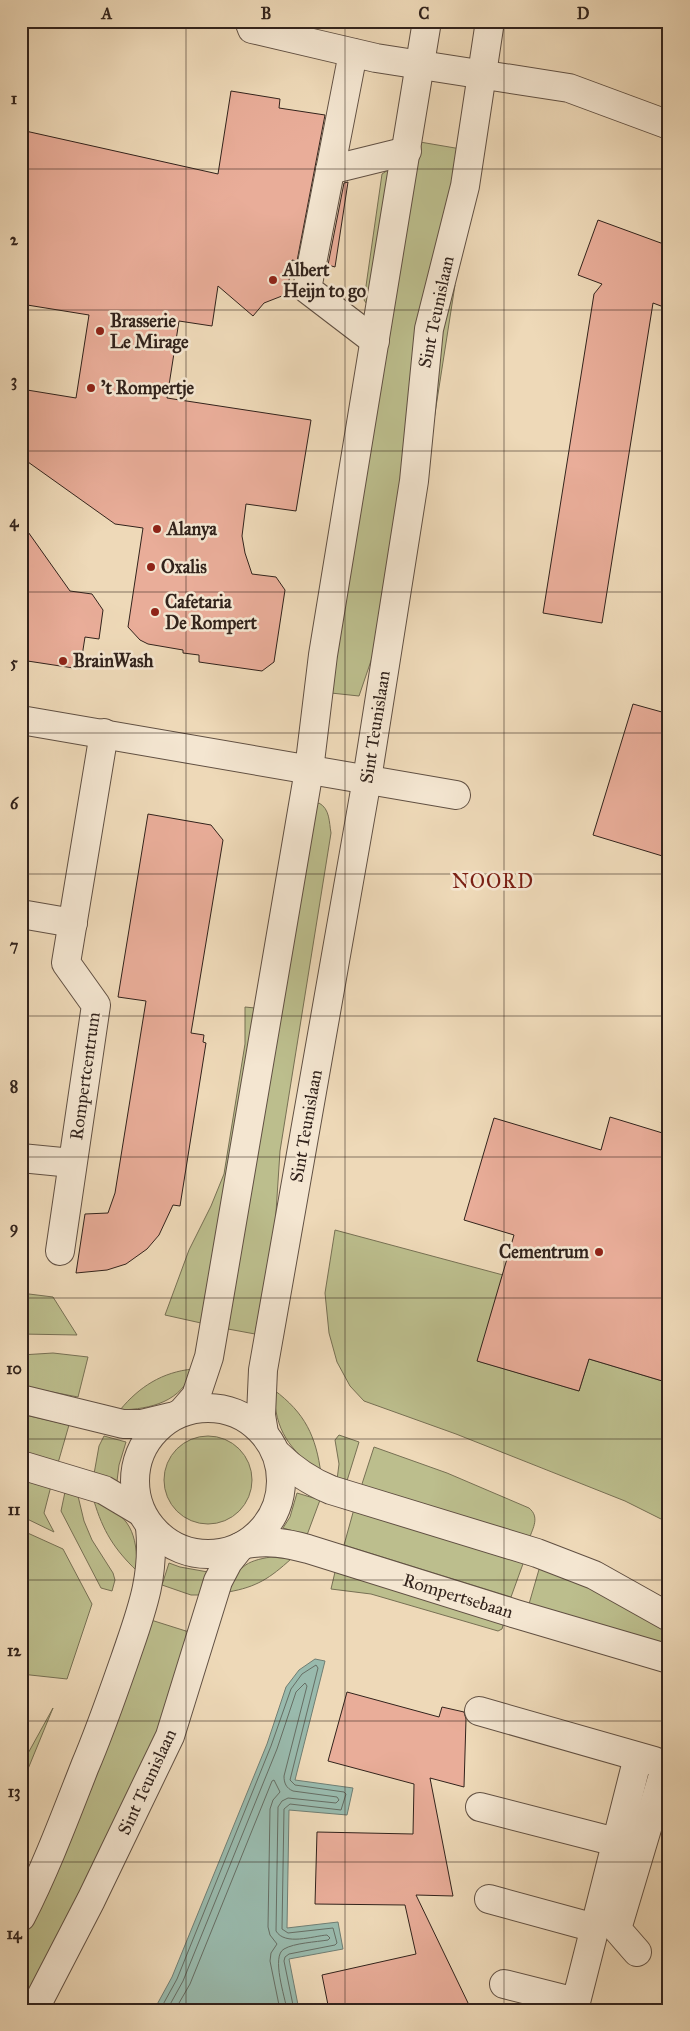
<svg xmlns="http://www.w3.org/2000/svg" width="690" height="2031" font-family="'IM FELL Great Primer',serif">
	<style>
		.green { fill: #bcbe8d; stroke: #777054 }
		.water { fill: #99baad; stroke: #707e73 }
		.lines { fill: none; stroke-linecap: round; stroke-linejoin: round }
		.shore { stroke: #666e64; stroke-width: 1 }
		.building { fill: #e9ad99; stroke: #32231c }
		.minor-casing { stroke: #615043; stroke-width: 30 }
		.minor { stroke: #f4e6d1; stroke-width: 28 }
		.grid { fill: none; stroke: #32231c; stroke-width: 1; stroke-opacity: 0.55 }
		.poi-dot { fill: #8f2418; stroke: #f4e6d1; stroke-width: 2 }
		.labels { text-anchor: middle; dominant-baseline: central; stroke-width: 5; stroke-linejoin: round; paint-order: stroke }
		.poi-label { font-size: 18px; font-weight: bold; fill: #32231c; stroke: #f4e6d1; text-anchor: start }
		.street-label { font-size: 18px; fill: #32231c; stroke: #f4e6d1 }
		.quarter-label { font-size: 20px; letter-spacing: 1px; fill: #7a1f14; stroke: #f4e6d1 }
		.neatline { fill: none; stroke: #32231c; stroke-width: 2 }
		.grid-label { font-size: 16px; text-anchor: middle; font-weight: bold; fill: #32231c }
	</style>
	<rect width="100%" height="100%" fill="#eed9b8"/>
	<filter id="stains"><feTurbulence type="fractalNoise" baseFrequency=".004" numOctaves="4"/><feColorMatrix values="0 0 0 0 .2 0 0 0 0 .09 0 0 0 0 .02 0 0 0 .5 -.17"/></filter>
	<radialGradient id="worn" r=".72"><stop offset=".6" stop-color="#630" stop-opacity="0"/><stop offset="1" stop-color="#630" stop-opacity=".3"/></radialGradient>
	<g class="green">
		<polygon points="420,142 461,149 374,652 359,696 331,693"/>
		<polygon points="391,168 369,307 364,300 382,174"/>
		<polygon points="451,285 455,285 433,426 433,377"/>
		<path d="M319,803C330,809 329,822 331,833L280,1151L275,1228L255,1334L228,1329L313,810L316,805Z"/>
		<polygon points="245,1007 255,1008 201,1323 165,1315 189,1250 211,1206 224,1174 245,1044"/>
		<polygon points="335,1230 503,1275 478,1361 579,1391 589,1359 669,1383 669,1523 625,1501 456,1434 364,1401 350,1386 337,1362 329,1333 325,1293"/>
		<polygon points="21,1293 53,1297 77,1335 21,1334"/>
		<polygon points="53,1353 88,1357 78,1397 21,1386 21,1355"/>
		<path d="M193,1369C182,1402 151,1409 120,1410C139,1387 162,1372 193,1369Z"/>
		<path d="M274,1390C305,1413 316,1436 321,1474C289,1448 275,1432 274,1390Z"/>
		<polygon points="21,1414 69,1425 58,1463 21,1452"/>
		<polygon points="339,1435 359,1442 346,1484 337,1480 339,1464 335,1440"/>
		<polygon points="104,1436 126,1442 119,1465 117,1481 94,1474 99,1446"/>
		<circle cx="208" cy="1480" r="44"/>
		<path d="M374,1447L447,1473L529,1508C540,1517 533,1528 529,1539L361,1487Z"/>
		<polygon points="21,1477 51,1486 44,1513 54,1532 21,1516"/>
		<polygon points="65,1492 78,1496 84,1521 92,1540 113,1573 115,1580 112,1591 101,1588 61,1511"/>
		<polygon points="297,1493 320,1500 307,1535 283,1528 290,1517"/>
		<path d="M94,1501C131,1515 137,1533 137,1571C114,1549 103,1531 94,1501Z"/>
		<polygon points="354,1509 524,1561 511,1597 344,1545"/>
		<polygon points="21,1530 63,1549 92,1604 67,1679 21,1674"/>
		<path d="M271,1557L291,1559C270,1578 257,1587 228,1592C238,1567 245,1561 271,1557Z"/>
		<polygon points="169,1563 180,1567 208,1572 200,1595 191,1595 162,1585"/>
		<polygon points="540,1566 582,1582 669,1632 669,1645 529,1604"/>
		<polygon points="335,1572 504,1622 502,1629 498,1631 371,1594 331,1589"/>
		<polygon points="151,1620 189,1632 158,1730 82,1896 21,2010 21,1940 50,1881"/>
		<polygon points="53,1708 21,1786 21,1766"/>
	</g>
	<polygon class="water" points="315,1659 325,1661 295,1780 353,1788 347,1815 289,1810 287,1928 338,1922 343,1949 289,1959 299,2010 154,2010 172,1977 267,1744 286,1687 299,1670"/>
	<g class="lines">
		<g class="shore">
			<polyline points="160,2010 177,1979 271,1746 291,1689 302,1674 316,1665 318,1668 290,1780 295,1785 344,1792 346,1794 341,1810 290,1804 284,1809 282,1929 288,1933 333,1928 337,1943 335,1945 289,1954 285,1957 284,1961 294,2010"/>
			<path d="M167,2010L183,1981L277,1749L296,1692L305,1683L307,1686L284,1776C284,1783 286,1788 293,1791L337,1797L339,1800L336,1803L288,1798L282,1801L278,1807L276,1931C285,1946 313,1936 327,1935L330,1938L328,1940C316,1942 294,1943 284,1949C271,1956 285,1997 287,2010"/>
			<polyline points="175,2010 190,1984 272,1781 274,1780 280,1792 273,1800 270,1809 268,1927 270,1935 277,1944 271,1953 270,1961 280,2010"/>
		</g>
	</g>
	<g class="building">
		<polygon points="231,91 280,99 279,108 325,115 297,261 292,260 287,294 264,303 253,316 218,286 212,326 179,321 167,398 311,420 296,511 246,504 242,536 245,553 252,574 276,577 285,590 274,662 262,671 199,662 199,655 183,653 183,650 148,644 140,640 128,627 143,528 115,524 21,457 21,389 76,398 89,315 21,304 21,130 218,174"/>
		<polygon points="348,182 335,267 328,265 344,183"/>
		<polygon points="598,220 669,246 669,309 653,303 602,623 543,613 594,294 602,284 578,275"/>
		<polygon points="21,522 70,591 92,594 103,610 99,639 85,637 80,669 21,660"/>
		<polygon points="633,704 669,714 669,858 593,835"/>
		<polygon points="148,814 211,825 223,840 191,1033 204,1035 203,1042 206,1043 180,1206 173,1205 159,1235 147,1249 126,1264 107,1270 76,1273 85,1214 108,1213 115,1193 146,1001 118,997"/>
		<polygon points="610,1117 669,1135 669,1383 589,1359 579,1391 477,1361 514,1235 464,1220 494,1118 601,1150"/>
		<polygon points="347,1692 439,1717 442,1707 464,1712 466,1719 464,1787 430,1778 453,1896 416,1895 469,2005 447,2010 329,2010 322,1975 416,1954 405,1905 315,1904 317,1832 413,1834 414,1784 328,1761"/>
	</g>
	<g class="lines">
		<g class="minor-casing">
			<g id="minor">
				<polyline points="249,21 252,29 376,58 569,88 669,125"/>
				<polyline points="353,53 307,289 375,341"/>
				<polyline points="330,170 407,151"/>
				<polyline points="21,720 456,795"/>
				<polyline points="21,914 73,923"/>
				<polyline points="21,1158 72,1163"/>
				<polyline points="60,1251 96,1005 66,963 104,733"/>
				<polyline points="21,1399 123,1424 141,1424 170,1417"/>
				<circle cx="208" cy="1481" r="73"/>
				<polyline points="183,1411 196,1396 209,1357 309,770 323,655 427,21"/>
				<polyline points="264,1433 261,1415 263,1370 367,779 414,481 429,329 465,186 490,21"/>
				<path d="M277,1454C293,1470 309,1481 331,1490L537,1553L594,1575L669,1617"/>
				<polyline points="21,1465 104,1490 141,1512"/>
				<path d="M246,1544C268,1540 286,1543 308,1549L516,1614L669,1659"/>
				<polyline points="479,1711 654,1761"/>
				<polyline points="480,1807 616,1842"/>
				<polyline points="489,1899 595,1928"/>
				<path d="M21,1917C46,1868 65,1817 85,1766C100,1731 112,1696 125,1659C141,1612 155,1578 150,1527"/>
				<polyline points="637,1952 617,1929 666,1765 669,1765"/>
				<polyline points="504,1984 576,2002 638,1757"/>
				<polyline points="34,2010 91,1900 170,1736 218,1581 228,1562 240,1547"/>
			</g>
		</g>
		<use href="#minor" class="minor"/>
	</g>
	<path class="grid" d="M186,21V2010M345,21V2010M504,21V2010M21,169H669M21,310H669M21,451H669M21,592H669M21,733H669M21,874H669M21,1016H669M21,1157H669M21,1298H669M21,1439H669M21,1580H669M21,1721H669M21,1862H669"/>
	<g class="poi-dot">
		<circle cx="273" cy="280" r="5"/>
		<circle cx="100" cy="331" r="5"/>
		<circle cx="91" cy="388" r="5"/>
		<circle cx="157" cy="529" r="5"/>
		<circle cx="151" cy="567" r="5"/>
		<circle cx="155" cy="612" r="5"/>
		<circle cx="63" cy="661" r="5"/>
		<circle cx="599" cy="1252" r="5"/>
	</g>
	<g class="labels">
		<g class="poi-label">
			<text x="283" y="270">Albert<tspan x="283" dy="21">Heijn to go</tspan></text>
			<text x="110" y="321">Brasserie<tspan x="110" dy="21">Le Mirage</tspan></text>
			<text x="101" y="388">'t Rompertje</text>
			<text x="167" y="529">Alanya</text>
			<text x="161" y="567">Oxalis</text>
			<text x="165" y="602">Cafetaria<tspan x="165" dy="21">De Rompert</tspan></text>
			<text x="73" y="661">BrainWash</text>
			<text x="589" y="1252" text-anchor="end">Cementrum</text>
		</g>
		<g class="street-label">
			<text transform="translate(436 312) rotate(-78)">Sint Teunislaan</text>
			<text transform="translate(375 727) rotate(-81)">Sint Teunislaan</text>
			<text transform="translate(85 1076) rotate(-82)">Rompertcentrum</text>
			<text transform="translate(306 1126) rotate(-80)">Sint Teunislaan</text>
			<text transform="translate(458 1596) rotate(17)">Rompertsebaan</text>
			<text transform="translate(147 1782) rotate(-65)">Sint Teunislaan</text>
		</g>
		<g class="quarter-label">
			<text x="493" y="881">NOORD</text>
		</g>
	</g>
	<rect width="690" height="2031" fill="none" stroke="#eed9b8" stroke-width="55"/>
	<rect x="28" y="28" width="634" height="1976" class="neatline"/>
	<g class="grid-label">
		<text x="107" y="19">A</text>
		<text x="266" y="19">B</text>
		<text x="424" y="19">C</text>
		<text x="583" y="19">D</text>
		<text x="14" y="104">1</text>
		<text x="14" y="245">2</text>
		<text x="14" y="386">3</text>
		<text x="14" y="527">4</text>
		<text x="14" y="668">5</text>
		<text x="14" y="809">6</text>
		<text x="14" y="951">7</text>
		<text x="14" y="1092">8</text>
		<text x="14" y="1233">9</text>
		<text x="14" y="1374">10</text>
		<text x="14" y="1515">11</text>
		<text x="14" y="1656">12</text>
		<text x="14" y="1797">13</text>
		<text x="14" y="1939">14</text>
	</g>
	<rect width="100%" height="100%" filter="url(#stains)"/>
	<rect width="100%" height="100%" fill="url(#worn)"/>
</svg>
